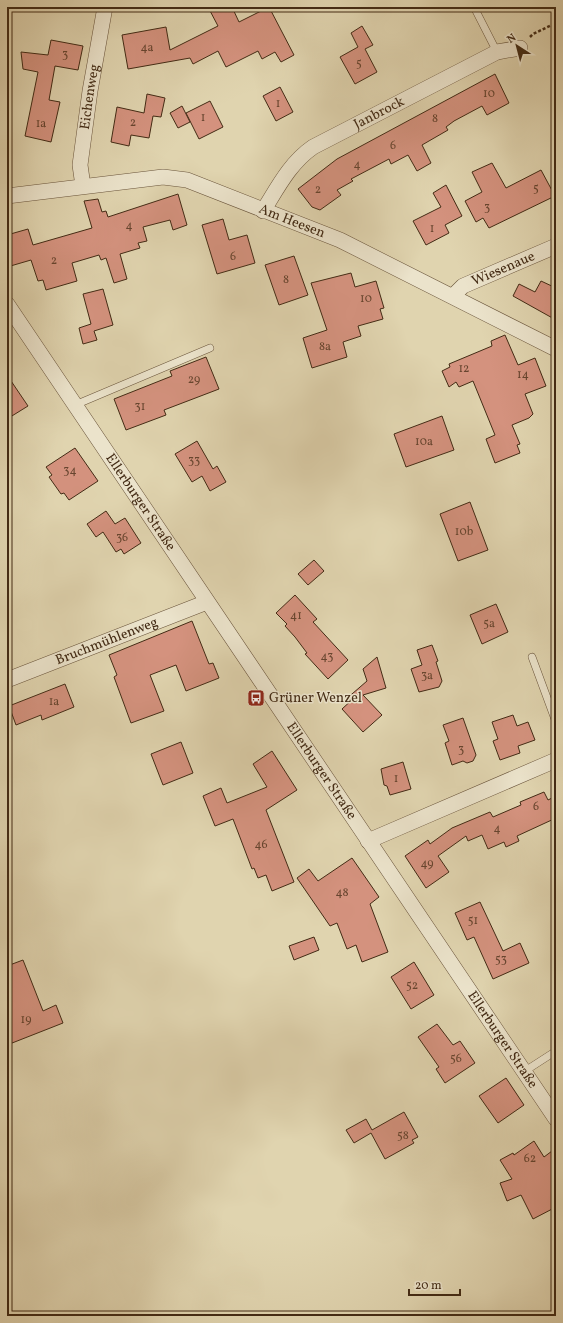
<svg xmlns="http://www.w3.org/2000/svg" width="563" height="1323" font-family="Vollkorn,serif">
	<style>
		.building { fill: #d4927e; stroke: #432b15 }
		.lines { fill: none; stroke-linecap: round; stroke-linejoin: round }
		.lane-casing { stroke: #6a553c; stroke-width: 8 }
		.street-casing { stroke: #6a553c; stroke-width: 16 }
		.path { stroke: #432b15; stroke-width: 2.5; stroke-dasharray: 3 2; stroke-linecap: butt }
		.lane { stroke: #ebe3cb; stroke-width: 7 }
		.street { stroke: #ebe3cb; stroke-width: 15 }
		.labels { text-anchor: middle; dominant-baseline: central; stroke-width: 3; stroke-linejoin: round; paint-order: stroke }
		.number-label { font-size: 12px; fill: #67452f }
		.street-label { font-size: 14px; fill: #432b15; stroke: #ebe3cb }
		.poi-label { font-size: 14px; fill: #432b15; stroke: #ebe3cb; text-anchor: start }
	</style>
	<rect width="100%" height="100%" fill="#e0d4af"/>
	<filter id="stains"><feTurbulence type="fractalNoise" baseFrequency=".005" numOctaves="4"/><feColorMatrix values="0 0 0 0 .2 0 0 0 0 .09 0 0 0 0 .02 0 0 0 .5 -.17"/></filter>
	<radialGradient id="worn" r=".72"><stop offset=".6" stop-color="#630" stop-opacity="0"/><stop offset="1" stop-color="#630" stop-opacity=".3"/></radialGradient>
	<g class="building">
		<polygon points="208,7 232,7 239,22 269,7 294,55 281,62 275,52 262,59 258,51 226,67 218,51 193,64 190,58 128,69 122,35 166,27 170,50 218,26"/>
		<polygon points="362,26 373,45 365,49 377,72 355,84 340,57 358,47 351,33"/>
		<polygon points="51,40 83,46 78,70 55,66 49,100 60,102 51,142 25,136 38,72 23,69 21,52 48,55"/>
		<polygon points="495,74 509,103 487,115 482,106 454,121 446,127 448,130 422,145 431,163 417,171 408,155 391,164 389,159 351,179 353,181 337,190 341,195 320,210 312,207 298,189 337,159"/>
		<polygon points="280,87 293,112 276,121 263,96"/>
		<polygon points="147,94 165,98 161,117 153,116 149,138 131,135 129,146 111,142 117,107 144,113"/>
		<polygon points="210,101 223,127 199,139 186,113"/>
		<polygon points="182,106 190,122 178,128 170,113"/>
		<polygon points="492,163 506,188 541,170 555,196 489,228 483,218 476,222 465,201 482,192 472,172"/>
		<polygon points="446,185 462,216 445,225 449,233 426,245 413,221 441,207 433,193"/>
		<polygon points="178,194 187,225 173,230 170,220 143,227 147,241 138,243 140,248 120,254 127,279 114,283 106,258 101,260 99,255 72,263 77,281 46,290 43,280 38,281 31,260 7,267 7,235 28,229 33,245 92,228 84,201 98,199 102,212 106,211 108,217"/>
		<polygon points="223,219 229,240 247,235 255,263 217,274 202,225"/>
		<polygon points="294,256 308,295 279,305 265,265"/>
		<polygon points="351,273 355,287 376,281 384,308 380,309 383,319 358,326 361,336 343,342 347,357 312,368 303,338 327,330 311,283"/>
		<polygon points="541,281 556,288 556,320 513,296 519,284 535,292"/>
		<polygon points="103,289 113,325 94,331 97,340 83,344 79,328 91,324 83,294"/>
		<polygon points="505,335 518,365 535,358 546,386 525,394 533,414 529,418 512,425 520,444 517,445 520,453 495,463 486,439 495,435 473,381 459,387 456,382 449,387 442,371 450,367 449,364 492,346 491,341"/>
		<polygon points="206,357 219,389 164,410 166,415 126,430 114,399 172,376 170,371"/>
		<polygon points="7,375 28,406 7,419"/>
		<polygon points="442,416 454,450 406,467 394,434"/>
		<polygon points="197,441 213,469 217,466 226,482 210,491 202,476 192,482 175,454"/>
		<polygon points="75,448 98,481 69,500 64,493 61,494 49,477 52,475 46,467"/>
		<polygon points="470,502 488,550 458,561 440,514"/>
		<polygon points="106,511 115,524 125,518 141,543 124,554 121,549 116,552 103,532 96,537 87,524"/>
		<polygon points="314,560 324,571 308,585 298,574"/>
		<polygon points="295,595 317,619 313,622 348,660 328,679 305,654 307,653 295,637 285,626 287,624 276,613"/>
		<polygon points="496,604 508,632 482,644 470,615"/>
		<polygon points="192,621 209,664 213,663 219,678 186,691 176,665 150,675 164,711 131,723 114,677 117,675 109,655"/>
		<polygon points="432,645 438,661 436,662 442,681 439,687 419,692 411,669 422,665 417,650"/>
		<polygon points="377,657 386,688 363,695 382,715 363,732 342,709 354,698 345,700 367,681 363,669"/>
		<polygon points="65,684 74,707 42,720 41,715 16,725 9,706"/>
		<polygon points="513,715 517,726 528,722 535,740 518,746 520,753 500,760 493,741 498,739 492,722"/>
		<polygon points="463,718 476,755 473,761 467,763 463,761 452,765 445,743 449,741 443,725"/>
		<polygon points="181,742 193,773 163,785 151,754"/>
		<polygon points="272,751 297,790 266,810 294,882 272,891 266,875 258,878 254,868 252,869 233,819 215,826 203,796 221,788 227,803 267,787 253,764"/>
		<polygon points="403,762 411,789 390,795 387,786 384,785 381,769"/>
		<polygon points="544,792 548,800 556,796 556,818 517,836 519,841 506,847 504,842 488,849 482,835 468,841 466,836 438,856 449,872 426,888 405,856 428,840 430,844 452,828 490,812 493,817 521,805 520,802"/>
		<polygon points="352,858 379,897 370,904 388,952 362,962 356,945 347,949 337,923 330,926 297,878 309,869 318,881"/>
		<polygon points="480,902 503,951 520,943 529,963 493,979 474,937 467,940 455,913"/>
		<polygon points="314,937 319,950 294,960 289,946"/>
		<polygon points="23,960 43,1011 56,1005 63,1023 7,1045 7,966"/>
		<polygon points="414,962 434,995 411,1009 391,977"/>
		<polygon points="437,1024 453,1045 460,1041 475,1063 445,1083 436,1069 439,1067 418,1037"/>
		<polygon points="506,1078 524,1105 498,1123 479,1096"/>
		<polygon points="404,1112 418,1137 412,1140 414,1143 385,1159 371,1133 354,1143 346,1130 366,1119 372,1130"/>
		<polygon points="534,1141 544,1157 556,1148 556,1207 533,1219 521,1195 507,1201 500,1183 512,1179 500,1160 513,1153 514,1155"/>
	</g>
	<g class="lines">
		<g class="lane-casing">
			<g id="lane">
				<polyline points="474,7 497,52"/>
				<polyline points="75,405 210,348"/>
				<polyline points="532,657 556,722"/>
				<polyline points="525,1071 556,1051"/>
			</g>
		</g>
		<g class="street-casing">
			<g id="street">
				<path id="s1" d="M83,186L80,165L90,91L105,7"/>
				<path id="s2" d="M7,196L163,177L187,180L340,240L556,349"/>
				<path id="s3" d="M263,211C278,187 290,163 313,147L497,52L520,48"/>
				<path id="s4" d="M453,296L463,286L556,246"/>
				<path id="s5" d="M7,304L556,1119"/>
				<path id="s6" d="M7,680L207,602"/>
				<polyline points="368,841 556,760"/>
			</g>
		</g>
		<polyline class="path" points="530,37 533,34 556,23"/>
		<use href="#lane" class="lane"/>
		<use href="#street" class="street"/>
	</g>
	<defs>
		<g id="bus-square" transform="scale(0.9)"><rect x="-9" y="-9" width="18" height="18" rx="4" fill="#8f2418" stroke="#ebe3cb"/><path d="M-5-6H5V4H4V6H2V4H-2V6H-4V4H-5ZM-3.5-4V0h7V-4ZM-3.5 1.2v1.5H-2V1.2ZM2 1.2v1.5H3.5V1.2Z" fill="#fff"/></g>
	</defs>
	<g fill-rule="evenodd">
		<use href="#bus-square" x="256" y="698"/>
	</g>
	<g class="labels">
		<g class="number-label">
			<text x="147" y="48">4a</text>
			<text x="65" y="55">3</text>
			<text x="359" y="64">5</text>
			<text x="489" y="94">10</text>
			<text x="278" y="104">1</text>
			<text x="203" y="118">1</text>
			<text x="435" y="119">8</text>
			<text x="133" y="123">2</text>
			<text x="41" y="124">1a</text>
			<text x="393" y="146">6</text>
			<text x="357" y="165">4</text>
			<text x="536" y="189">5</text>
			<text x="318" y="190">2</text>
			<text x="487" y="208">3</text>
			<text x="129" y="226">4</text>
			<text x="432" y="229">1</text>
			<text x="233" y="257">6</text>
			<text x="54" y="261">2</text>
			<text x="286" y="280">8</text>
			<text x="366" y="299">10</text>
			<text x="325" y="347">8a</text>
			<text x="464" y="369">12</text>
			<text x="523" y="375">14</text>
			<text x="194" y="380">29</text>
			<text x="140" y="407">31</text>
			<text x="424" y="442">10a</text>
			<text x="194" y="461">33</text>
			<text x="70" y="471">34</text>
			<text x="464" y="532">10b</text>
			<text x="122" y="538">36</text>
			<text x="296" y="616">41</text>
			<text x="489" y="624">5a</text>
			<text x="327" y="657">43</text>
			<text x="427" y="676">3a</text>
			<text x="54" y="702">1a</text>
			<text x="461" y="750">3</text>
			<text x="396" y="779">1</text>
			<text x="536" y="807">6</text>
			<text x="497" y="829">4</text>
			<text x="261" y="845">46</text>
			<text x="427" y="864">49</text>
			<text x="342" y="893">48</text>
			<text x="473" y="921">51</text>
			<text x="501" y="960">53</text>
			<text x="412" y="986">52</text>
			<text x="26" y="1020">19</text>
			<text x="456" y="1059">56</text>
			<text x="403" y="1136">58</text>
			<text x="530" y="1159">62</text>
		</g>
		<g class="street-label">
			<text stroke="none"><textPath href="#s1" startOffset="90">Eichenweg</textPath></text>
			<text stroke="none"><textPath href="#s3" startOffset="156">Janbrock</textPath></text>
			<text stroke="none"><textPath href="#s2" startOffset="294">Am Heesen</textPath></text>
			<text stroke="none"><textPath href="#s4" startOffset="58">Wiesenaue</textPath></text>
			<text stroke="none"><textPath href="#s5" startOffset="239">Ellerburger Straße</textPath></text>
			<text stroke="none"><textPath href="#s6" startOffset="107">Bruchmühlenweg</textPath></text>
			<text stroke="none"><textPath href="#s5" startOffset="563">Ellerburger Straße</textPath></text>
			<text stroke="none"><textPath href="#s5" startOffset="887">Ellerburger Straße</textPath></text>
		</g>
		<g class="poi-label">
			<text x="269" y="698">Grüner Wenzel</text>
		</g>
	</g>
	<rect width="563" height="1323" fill="none" stroke="#e0d4af" stroke-width="24"/>
	<rect x="8" y="8" width="547" height="1307" fill="none" stroke="#432b15" stroke-width="2"/>
	<rect x="12" y="12" width="539" height="1299" fill="none" stroke="#432b15"/>
	<g transform="translate(517 46) rotate(324)" stroke="#ebe3cb" stroke-width="3" paint-order="stroke">
	<path d="M0-3L7 15L0 10L-7 15Z" fill="#432b15"/>
	<text y="-6" font-size="11" font-weight="bold" text-anchor="middle" fill="#432b15">N</text>
	</g>
	<path d="M409 1289v6h51v-6" fill="none" stroke="#432b15" stroke-width="2"/>
	<text x="415" y="1289" font-size="12" fill="#432b15" stroke="#ebe3cb" stroke-width="3" paint-order="stroke">20 m</text>
	<rect width="100%" height="100%" filter="url(#stains)"/>
	<rect width="100%" height="100%" fill="url(#worn)"/>
</svg>
